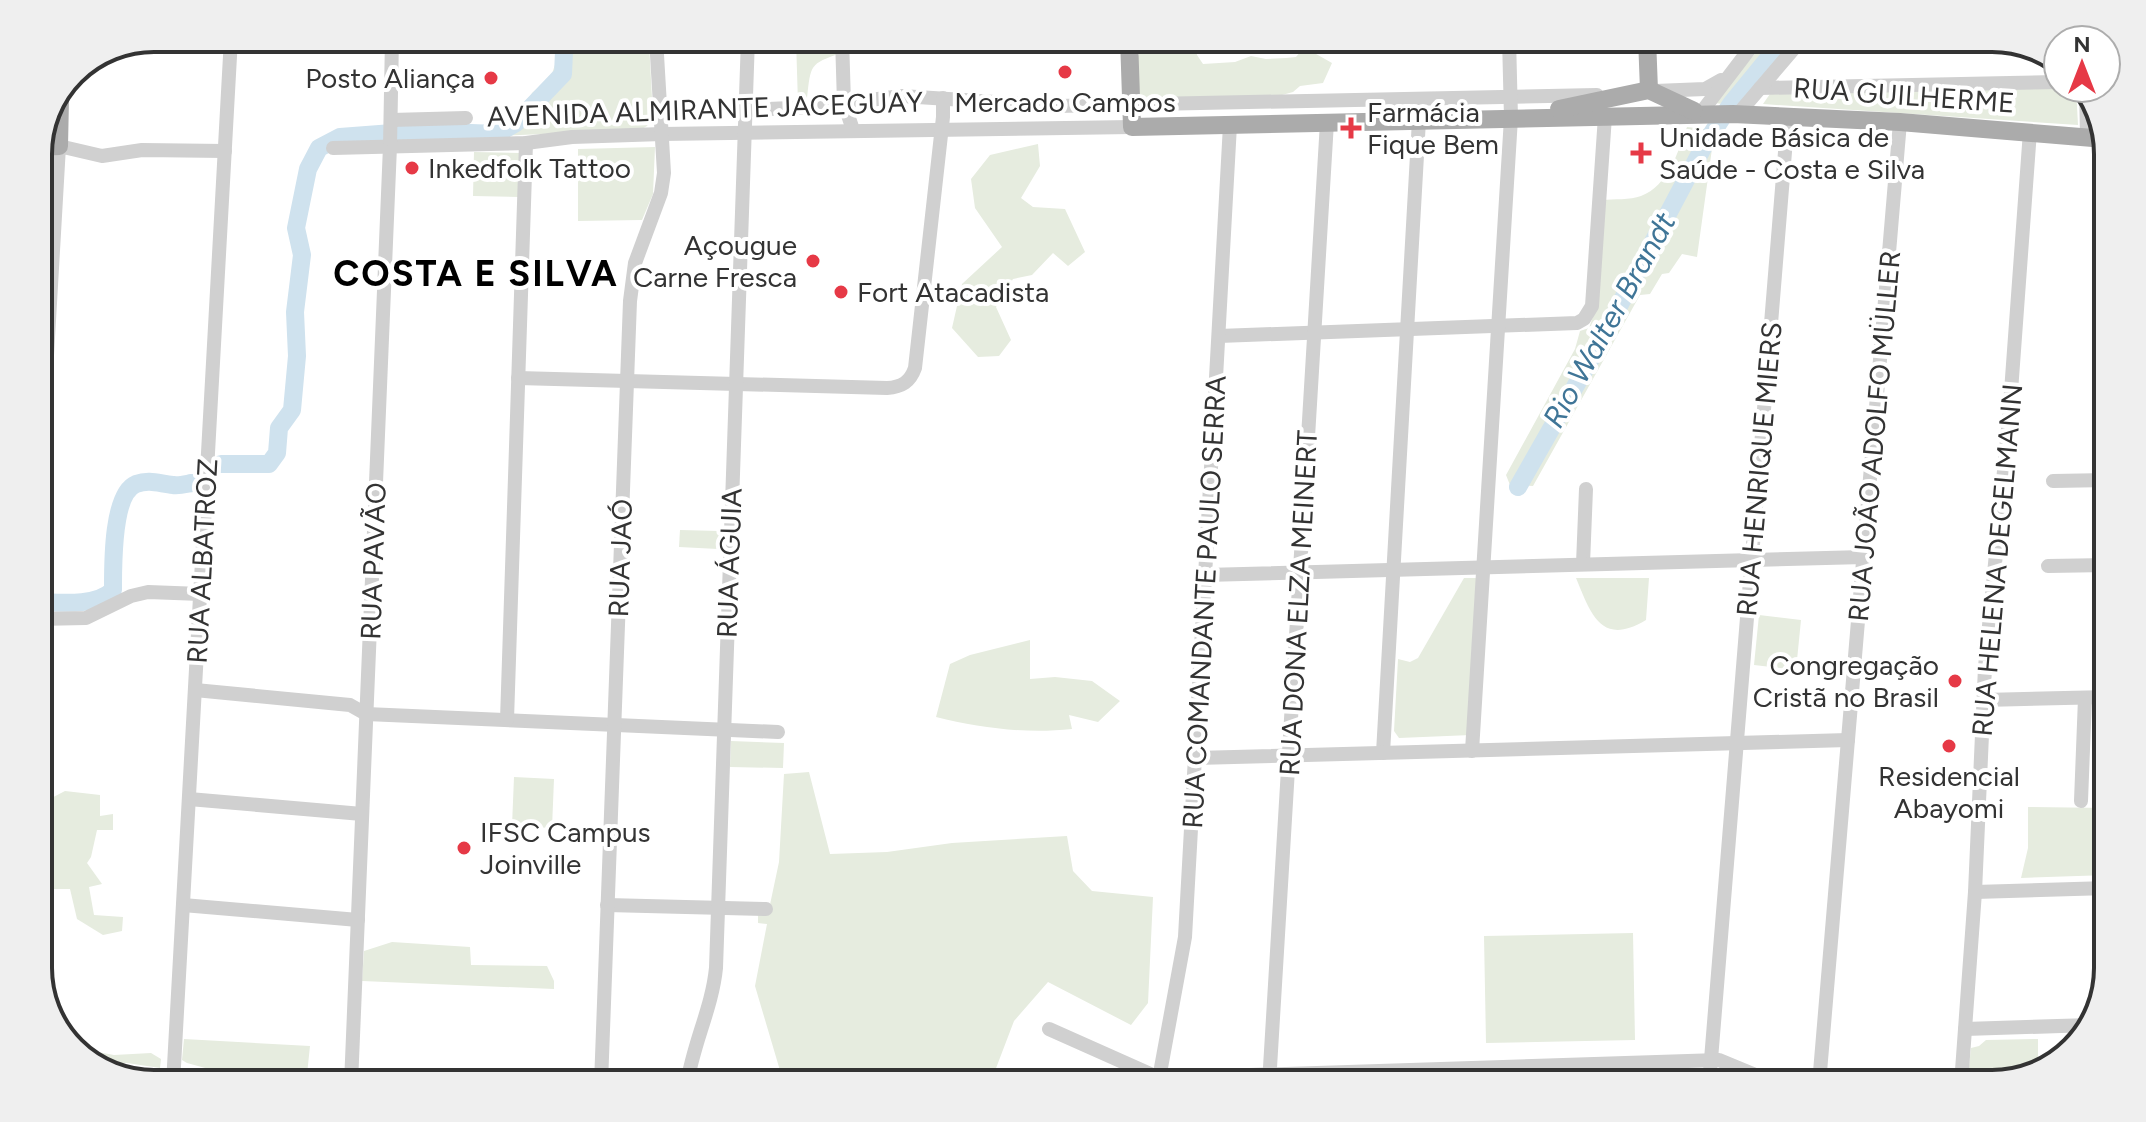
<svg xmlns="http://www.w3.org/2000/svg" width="2146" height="1122" font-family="Figtree,sans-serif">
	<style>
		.green { fill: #e6ecdf }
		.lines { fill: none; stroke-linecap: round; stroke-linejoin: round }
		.river { stroke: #cfe2ee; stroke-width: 18 }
		.minor { stroke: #d0d0d0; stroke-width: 14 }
		.major { stroke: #ababab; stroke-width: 18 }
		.poi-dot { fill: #e63946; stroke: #fff; stroke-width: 3 }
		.labels { text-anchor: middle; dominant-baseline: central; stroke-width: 8; stroke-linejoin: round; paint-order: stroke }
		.poi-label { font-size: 28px; fill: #333; stroke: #fff; text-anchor: start }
		.street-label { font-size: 28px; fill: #333; stroke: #fff }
		.water-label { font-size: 30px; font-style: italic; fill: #3f7597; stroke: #fff }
		.district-label { font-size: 36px; font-weight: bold; letter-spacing: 2px; fill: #000; stroke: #fff }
		.rim { fill: none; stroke: #333; stroke-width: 4 }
	</style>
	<rect width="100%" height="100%" fill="#fff"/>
	<g class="green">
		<path d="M841,38V53C809,64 811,65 807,98L798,104L796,39Z"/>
		<polygon points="1137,38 1195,38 1197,55 1203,64 1235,62 1251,56 1266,59 1286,58 1296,57 1301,51 1309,50 1332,63 1323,83 1300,86 1293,92 1271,98 1146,100 1138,95 1133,67 1141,50"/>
		<polygon points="1768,38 1796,38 1741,106 1714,103"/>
		<polygon points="607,42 649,43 653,116 647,126 640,130 403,140 398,136 400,130 493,131 507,126 526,107 532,93 551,77 560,49 569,45"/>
		<polygon points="2076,88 2078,125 1763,104 1772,91"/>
		<path d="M1687,127L1713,130L1715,127L1697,257L1682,254L1669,273L1662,274L1650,294L1640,295L1533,486L1510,485L1506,475L1575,349L1580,331L1589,328L1596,308L1602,200C1614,199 1630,200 1641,196C1668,186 1678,152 1687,127Z"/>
		<polygon points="1038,144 1040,166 1021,198 1033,207 1065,209 1085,252 1068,266 1053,253 1032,275 1013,279 996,307 1011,340 999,356 978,357 952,328 962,284 1002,247 975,208 971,179 990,155"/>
		<polygon points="655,147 653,194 642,220 578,221 578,149"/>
		<polygon points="474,152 519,153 519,197 473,196"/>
		<polygon points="680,530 719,531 718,549 679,547"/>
		<polygon points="1464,578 1477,578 1471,735 1399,738 1394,731 1398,659 1410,662 1418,658"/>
		<path d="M1576,578H1649L1646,620C1601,647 1591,614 1576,578Z"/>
		<polygon points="1759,615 1801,620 1796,670 1754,665"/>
		<path d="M1030,640V679L1055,677L1092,681L1120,701L1098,722L1069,715L1072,729C1026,734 981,728 936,717L950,664L970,655Z"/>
		<polygon points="731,741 784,743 783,768 730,767"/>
		<polygon points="809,772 830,854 887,852 952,843 1067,836 1073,871 1092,891 1153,897 1148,1003 1131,1025 1048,982 1014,1021 990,1084 784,1084 755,986 767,924 758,923 758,914 768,914 779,862 784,774"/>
		<polygon points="514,777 554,779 552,828 512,826"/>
		<polygon points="65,791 100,795 100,816 113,814 113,830 97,830 91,857 87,863 102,884 89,887 94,915 123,917 122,931 103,935 77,919 70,889 38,889 38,805"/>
		<polygon points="2028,807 2108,808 2108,875 2021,878 2028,848"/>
		<polygon points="1633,933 1635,1040 1486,1043 1484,936"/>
		<polygon points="392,942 470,947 471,965 547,966 554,981 554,989 362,981 364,951"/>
		<polygon points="184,1039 310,1046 306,1084 253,1084 238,1077 187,1063 182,1060"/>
		<polygon points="2038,1039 2038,1072 1993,1084 1967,1084 1971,1048 1979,1046 1986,1040"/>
		<polygon points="76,1048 114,1055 151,1053 161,1059 160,1068 127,1063 108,1065 108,1073 102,1072"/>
	</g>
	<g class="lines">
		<g class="river">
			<polyline points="221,464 269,464 277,453 279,428 292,410 297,356 295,312 302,255 296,228 308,169 319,148 340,137 419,131 497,134 516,123 563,74 564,52"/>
			<polyline points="1518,487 1592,357 1705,144 1731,104 1785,38"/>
			<path d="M42,602C63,603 97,606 113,590C113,566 112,494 136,484C150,479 160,484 173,485C179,486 186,484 192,483"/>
		</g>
		<g class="minor">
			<polyline points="842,38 844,103 853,130"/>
			<polyline points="1760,88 2058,82"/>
			<polyline points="2086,88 2087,136"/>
			<polyline points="1655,91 1705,89 1721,80"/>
			<polyline points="744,110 813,107 902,96 1057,106 1597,95"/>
			<polyline points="1700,114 1758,38"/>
			<polyline points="1738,114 1803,38"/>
			<polyline points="391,120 466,118"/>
			<polyline points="333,148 526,143 572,137 662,134 1132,127"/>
			<polyline points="1219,336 1577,323 1584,319 1592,306 1605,116"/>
			<path d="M518,378L887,388C902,387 910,382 915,368L943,117V98"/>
			<polyline points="2053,481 2108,480"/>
			<polyline points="38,512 59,146 102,156 142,150 225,151"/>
			<polyline points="1583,564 1586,489"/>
			<polyline points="2048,566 2108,565"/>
			<polyline points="1205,575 1864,557"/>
			<polyline points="38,619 86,618 131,596 148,592 201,594"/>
			<polyline points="195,690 350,705 366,714 778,732"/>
			<polyline points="1984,700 2108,697"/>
			<polyline points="507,720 526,143"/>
			<polyline points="1472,751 1511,118 1509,38"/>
			<polyline points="1383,753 1419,120"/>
			<polyline points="1196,758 1848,740"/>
			<polyline points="189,799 362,814"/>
			<polyline points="2081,801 2085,698"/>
			<polyline points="1975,892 2108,888"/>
			<polyline points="183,905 358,920"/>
			<polyline points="607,905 766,909"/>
			<polyline points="1049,1029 1159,1078 1719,1060 1777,1084"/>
			<polyline points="1965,1029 2091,1025"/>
			<polyline points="173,1084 231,38"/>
			<polyline points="351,1084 390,146 392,38"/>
			<polyline points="601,1084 630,301 635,263 661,193 664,173 656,38"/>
			<path d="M687,1084C693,1044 712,1008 716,968L748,38"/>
			<polyline points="1158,1084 1185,937 1230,125"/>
			<polyline points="1269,1084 1327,122"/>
			<polyline points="1709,1084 1788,115"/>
			<polyline points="1819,1084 1900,122"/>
			<polyline points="1961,1084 1975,892 1985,667 2009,419 2030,131"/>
		</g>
		<g class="major">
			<polyline points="244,38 372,44 529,38"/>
			<polyline points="1129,38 1132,127 1733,114 1900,122 2105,139"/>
			<polyline points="1647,38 1649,90"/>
			<polyline points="1559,109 1649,90 1694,111"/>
			<polyline points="38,147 59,146 60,99"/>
		</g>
	</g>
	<g class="poi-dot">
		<circle cx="1065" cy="72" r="8"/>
		<circle cx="491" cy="78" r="8"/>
		<path d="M1347 116h8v8h8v8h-8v8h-8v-8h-8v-8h8z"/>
		<path d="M1637 141h8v8h8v8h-8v8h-8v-8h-8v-8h8z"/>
		<circle cx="412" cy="168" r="8"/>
		<circle cx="813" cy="261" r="8"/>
		<circle cx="841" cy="292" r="8"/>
		<circle cx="1955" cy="681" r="8"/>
		<circle cx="1949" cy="746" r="8"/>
		<circle cx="464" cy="848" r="8"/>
	</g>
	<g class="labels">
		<g class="poi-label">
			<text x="475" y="78" text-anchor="end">Posto Aliança</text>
			<text x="1065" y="102" text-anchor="middle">Mercado Campos</text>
			<text x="1367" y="112">Farmácia<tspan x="1367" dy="32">Fique Bem</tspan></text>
			<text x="1659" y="137">Unidade Básica de<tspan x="1659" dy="32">Saúde - Costa e Silva</tspan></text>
			<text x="428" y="168">Inkedfolk Tattoo</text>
			<text x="797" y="245" text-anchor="end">Açougue<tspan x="797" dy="32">Carne Fresca</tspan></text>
			<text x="857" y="292">Fort Atacadista</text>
			<text x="1939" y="665" text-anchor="end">Congregação<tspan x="1939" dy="32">Cristã no Brasil</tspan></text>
			<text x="1949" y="776" text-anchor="middle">Residencial<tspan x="1949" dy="32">Abayomi</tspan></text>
			<text x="480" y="832">IFSC Campus<tspan x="480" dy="32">Joinville</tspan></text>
		</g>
		<g class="street-label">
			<text transform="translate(1904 95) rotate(4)">RUA GUILHERME</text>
			<text transform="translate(705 109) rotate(-2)">AVENIDA ALMIRANTE JACEGUAY</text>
			<text transform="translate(1874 436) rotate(-85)">RUA JOÃO ADOLFO MÜLLER</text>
			<text transform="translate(1759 469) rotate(-85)">RUA HENRIQUE MIERS</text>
			<text transform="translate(620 558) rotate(-88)">RUA JAÓ</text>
			<text transform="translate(1997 560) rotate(-85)">RUA HELENA DEGELMANN</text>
			<text transform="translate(202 561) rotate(-87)">RUA ALBATROZ</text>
			<text transform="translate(373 561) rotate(-88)">RUA PAVÃO</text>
			<text transform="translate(729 563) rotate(-88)">RUA ÁGUIA</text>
			<text transform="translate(1204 602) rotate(-87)">RUA COMANDANTE PAULO SERRA</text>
			<text transform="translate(1298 603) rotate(-87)">RUA DONA ELZA MEINERT</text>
		</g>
		<g class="water-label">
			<text transform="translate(1609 320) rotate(-61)">Rio Walter Brandt</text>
		</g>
		<g class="district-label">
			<text x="476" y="273">COSTA E SILVA</text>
		</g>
	</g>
	<path d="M0 0H2146V1122H0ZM154 52H1992A102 102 0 0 1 2094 154V968A102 102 0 0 1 1992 1070H154A102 102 0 0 1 52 968V154A102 102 0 0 1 154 52Z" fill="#efefef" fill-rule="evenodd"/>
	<path class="rim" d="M154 52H1992A102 102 0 0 1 2094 154V968A102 102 0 0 1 1992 1070H154A102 102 0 0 1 52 968V154A102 102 0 0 1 154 52Z"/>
	<g transform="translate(2082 64)"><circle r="38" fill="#ffffff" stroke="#adadad" stroke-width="2"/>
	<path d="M0-6L14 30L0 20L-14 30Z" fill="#e63946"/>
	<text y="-12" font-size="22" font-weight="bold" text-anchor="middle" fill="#333333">N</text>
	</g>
</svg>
